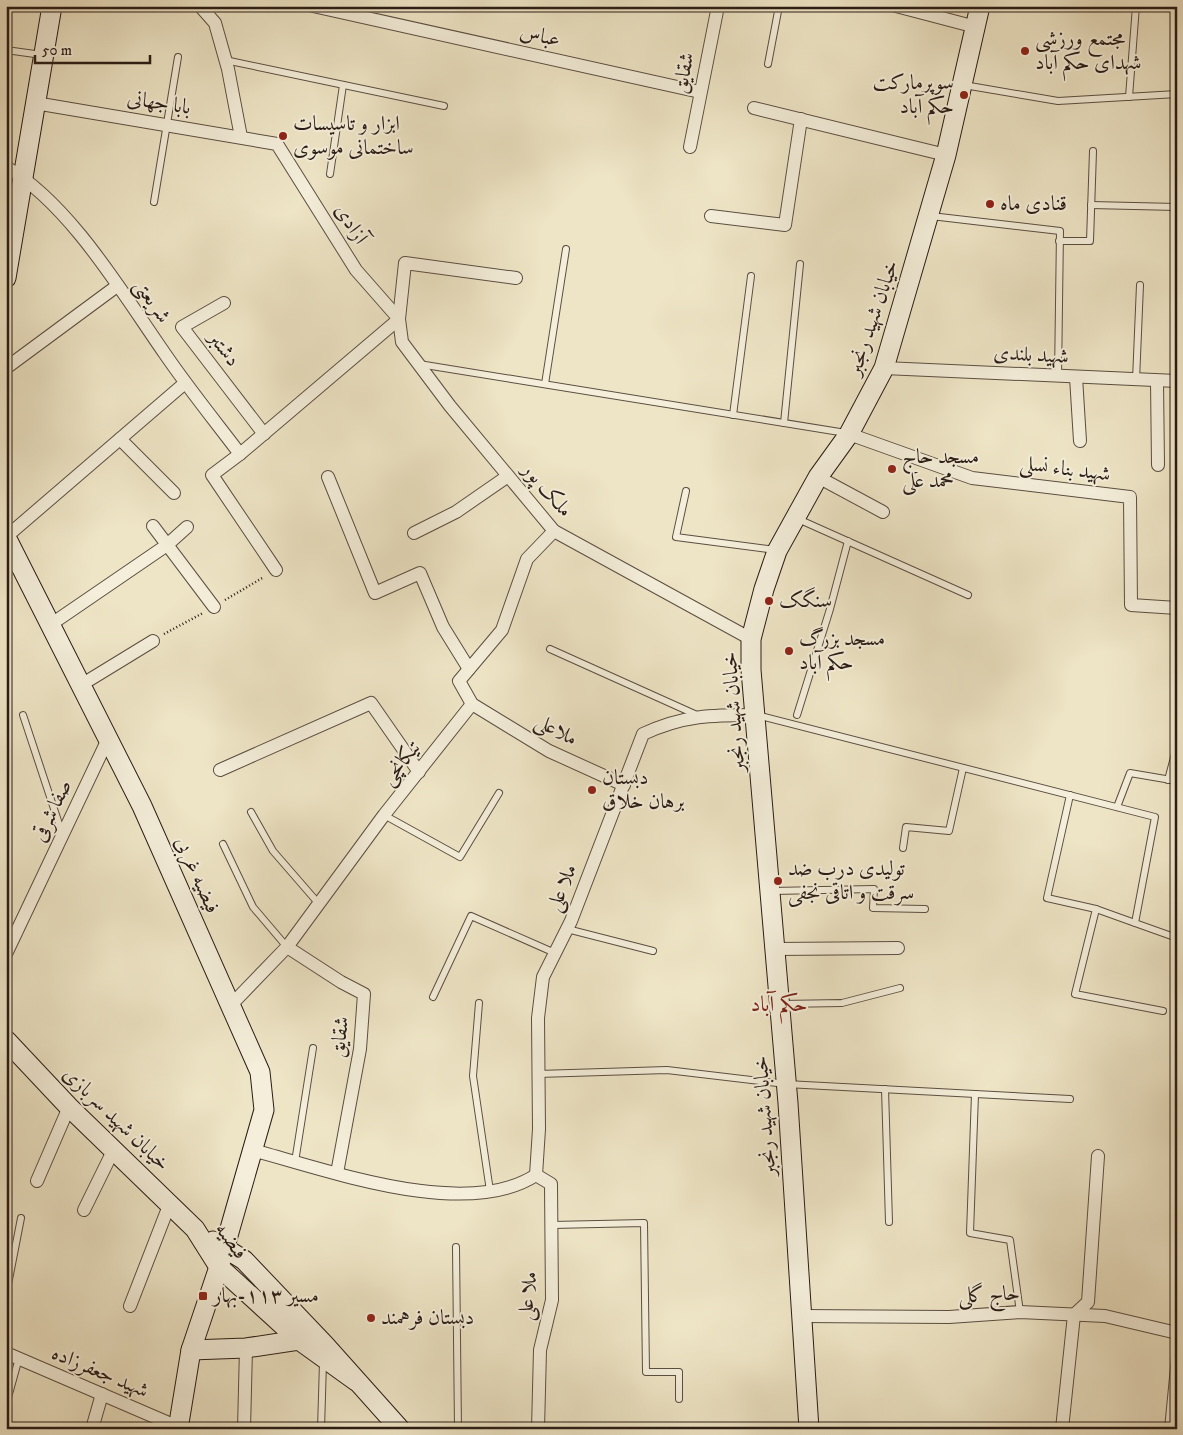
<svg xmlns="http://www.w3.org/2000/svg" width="1183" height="1435" font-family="'IM FELL DW Pica',Amiri,serif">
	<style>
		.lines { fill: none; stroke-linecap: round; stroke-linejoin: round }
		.lane-casing { stroke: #5b4e42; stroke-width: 8 }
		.street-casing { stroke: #5b4e42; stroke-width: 14 }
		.secondary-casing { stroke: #2a1c16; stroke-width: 21 }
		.path { stroke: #2a1c16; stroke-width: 2.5; stroke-dasharray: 1 2.5; stroke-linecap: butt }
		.lane { stroke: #f4eeda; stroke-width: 6 }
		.street { stroke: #f4eeda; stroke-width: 12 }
		.secondary { stroke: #f4eeda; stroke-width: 19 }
		.poi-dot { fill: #8f2418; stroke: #f4eeda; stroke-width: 2 }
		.labels { text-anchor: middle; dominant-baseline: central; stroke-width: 4; stroke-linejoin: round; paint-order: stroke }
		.street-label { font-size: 21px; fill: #2a1c16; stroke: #f4eeda }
		.poi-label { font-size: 21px; fill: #2a1c16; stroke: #f4eeda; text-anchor: start }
		.neighbourhood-label { font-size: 22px; fill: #7a1f14; stroke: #f4eeda }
	</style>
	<rect width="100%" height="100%" fill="#eee5c6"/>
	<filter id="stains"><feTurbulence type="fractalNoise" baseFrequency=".004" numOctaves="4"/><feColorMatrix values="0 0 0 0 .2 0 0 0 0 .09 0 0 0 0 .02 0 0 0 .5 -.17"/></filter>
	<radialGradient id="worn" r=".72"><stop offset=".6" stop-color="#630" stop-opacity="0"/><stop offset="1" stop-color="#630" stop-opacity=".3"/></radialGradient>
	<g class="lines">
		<g class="lane-casing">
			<g id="lane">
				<polyline points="6,50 42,55"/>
				<polyline points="225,60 444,106"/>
				<polyline points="768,64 779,6"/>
				<polyline points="964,85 1058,101 1177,94"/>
				<polyline points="1129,97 1136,6"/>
				<polyline points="330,174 343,85"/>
				<polyline points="154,202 178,57"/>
				<polyline points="1091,205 1177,207"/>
				<polyline points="931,216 1060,231 1058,377"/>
				<polyline points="1059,241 1090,241 1093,151"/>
				<polyline points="419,364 846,433"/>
				<polyline points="1136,380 1140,285"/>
				<polyline points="545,384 566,249"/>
				<polyline points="733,415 751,276"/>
				<polyline points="784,423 800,264"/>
				<polyline points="686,491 676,537 776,550"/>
				<polyline points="798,519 968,595"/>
				<polyline points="550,649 699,716"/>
				<polyline points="23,715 62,833"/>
				<polyline points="757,715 1155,817 1135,923 1177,938"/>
				<polyline points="797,715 830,609 848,541"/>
				<polyline points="1168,780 1177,746"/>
				<polyline points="1070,795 1047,898 1096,909 1135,923"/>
				<polyline points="1117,807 1130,773 1177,781"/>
				<polyline points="251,812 273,851 319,904"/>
				<polyline points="384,815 460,857 499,793"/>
				<polyline points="223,844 253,907 287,947"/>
				<polyline points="903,848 906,827 949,831 963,768"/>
				<polyline points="772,891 874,889 873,908 925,909"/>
				<polyline points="1096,909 1075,994 1163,1011"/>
				<polyline points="567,929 653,951"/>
				<polyline points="433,997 471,916 555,953"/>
				<polyline points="479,1003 473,1076 490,1191"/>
				<polyline points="781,1004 842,1003 900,988"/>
				<polyline points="538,1074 667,1070 786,1084 1070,1099"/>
				<polyline points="885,1089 889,1222"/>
				<polyline points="975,1094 970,1233 1010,1240 1020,1312"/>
				<polyline points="295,1162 313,1048"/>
				<polyline points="552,1225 644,1223 646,1372 679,1372 679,1399"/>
				<polyline points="456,1247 458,1429"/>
				<polyline points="6,1295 21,1218"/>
				<polyline points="6,1405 19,1358"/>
				<polyline points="321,1429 323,1362"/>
				<polyline points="1168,1429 1177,1336"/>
			</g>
		</g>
		<g class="street-casing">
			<g id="street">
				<polyline points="200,6 215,23 228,69 241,137"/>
				<polyline points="313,6 700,92"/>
				<polyline points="896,6 976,27"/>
				<polyline points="35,103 277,144 356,270 399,319"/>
				<polyline points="754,108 946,155"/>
				<polyline points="690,147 718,6"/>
				<path d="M6,167C70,204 123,294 165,354C189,389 215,421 240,454"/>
				<polyline points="711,216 785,225 801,119"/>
				<polyline points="516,278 405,263 399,319 402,342 450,406 554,531 751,639"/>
				<polyline points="224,303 182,327 264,434"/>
				<polyline points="6,368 117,286"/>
				<polyline points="884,368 1177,381"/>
				<polyline points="1076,377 1080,441"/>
				<polyline points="1157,381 1158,465"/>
				<polyline points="849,434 972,478 1130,497 1131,605 1177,608"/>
				<polyline points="120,439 174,493"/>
				<polyline points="328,477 375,593 420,573 443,627 469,669"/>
				<polyline points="818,477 883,512"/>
				<polyline points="153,526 214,607"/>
				<polyline points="554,531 527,559 502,630 459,681 472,704 549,751 624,785"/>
				<polyline points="414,533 456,512 508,476"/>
				<polyline points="6,537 185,383"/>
				<polyline points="276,570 212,475 240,454 399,319"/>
				<polyline points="50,625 167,545 187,527"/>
				<polyline points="81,685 153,641"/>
				<polyline points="220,770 371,703 419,772"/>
				<polyline points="287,947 341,982 364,994 360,1049 337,1173"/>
				<polyline points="775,949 898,948"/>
				<polyline points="6,954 108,739"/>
				<polyline points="230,1006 287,947 384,815 472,704"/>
				<path d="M252,1150C328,1170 466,1221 536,1175L539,1129L538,1018L543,977L571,921L643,734C684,715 712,715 756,715"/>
				<polyline points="536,1175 551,1184 552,1300 540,1350 538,1429"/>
				<polyline points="37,1181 69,1107"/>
				<polyline points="84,1210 114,1149"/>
				<polyline points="130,1306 170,1203"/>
				<polyline points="802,1316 949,1317 1020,1312 1105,1316 1177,1333"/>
				<polyline points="6,1353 178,1427"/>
				<polyline points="92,1429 102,1394"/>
				<polyline points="244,1429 246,1348"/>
				<polyline points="1062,1429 1074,1315 1088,1302 1098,1156"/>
			</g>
		</g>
		<g class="secondary-casing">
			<g id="secondary">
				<polyline points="6,278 52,6"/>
				<polyline points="6,537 142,806 260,1072 264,1110 219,1267 191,1350 178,1429"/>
				<polyline points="6,1040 69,1107 195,1229 219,1267 299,1340 356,1381"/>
				<polyline points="213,1241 244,1260 325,1345 400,1429"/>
				<polyline points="191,1350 246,1348 299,1340"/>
				<polyline points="809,1429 788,1103 751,670 751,639 764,589 777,551 818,477 849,434 884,368 946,155 980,6"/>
			</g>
		</g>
		<g class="path">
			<polyline points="225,600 264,577"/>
			<polyline points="164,634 203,613"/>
		</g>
		<use href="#lane" class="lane"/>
		<use href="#street" class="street"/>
		<use href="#secondary" class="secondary"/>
	</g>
	<g class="poi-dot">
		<circle cx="1025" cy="51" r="5"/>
		<circle cx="964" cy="95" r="5"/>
		<circle cx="283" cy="136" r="5"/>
		<circle cx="990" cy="204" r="5"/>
		<circle cx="892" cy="469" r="5"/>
		<circle cx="769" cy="601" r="5"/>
		<circle cx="789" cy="651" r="5"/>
		<circle cx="592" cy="790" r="5"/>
		<circle cx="778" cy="881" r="5"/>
		<rect x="198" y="1291" width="10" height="10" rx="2.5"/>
		<circle cx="371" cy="1318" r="5"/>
	</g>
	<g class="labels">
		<g class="street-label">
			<text transform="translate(540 36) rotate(13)">عباس</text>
			<text transform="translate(684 73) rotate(-79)">شقایق</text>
			<text transform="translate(159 103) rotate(9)">بابا جهانی</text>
			<text transform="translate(351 224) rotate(58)">آزادی</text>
			<text transform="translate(152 301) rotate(55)">شریعتی</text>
			<text transform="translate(873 318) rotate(-71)">خیابان شهید رنجبر</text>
			<text transform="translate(224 349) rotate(53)">دشتبر</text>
			<text transform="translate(1031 355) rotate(3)">شهید بلندی</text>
			<text transform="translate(1065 469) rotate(7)">شهید بناء نسلی</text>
			<text transform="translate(547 490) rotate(49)">ملک پور</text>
			<text transform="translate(734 712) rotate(-94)">خیابان شهید رنجبر</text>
			<text transform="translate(556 730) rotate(28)">ملاعلی</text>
			<text transform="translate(401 763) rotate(-52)">تیکانچی</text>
			<text transform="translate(52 811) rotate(-65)">صفا شرقی</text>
			<text transform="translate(197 875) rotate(66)">فیضیه غربی</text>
			<text transform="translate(562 888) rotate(-68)">ملا علی</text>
			<text transform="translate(340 1037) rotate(-83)">شقایق</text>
			<text transform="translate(765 1116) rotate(-94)">خیابان شهید رنجبر</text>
			<text transform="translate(116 1119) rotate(44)">خیابان شهید سربازی</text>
			<text transform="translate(231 1241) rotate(54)">فیضیه</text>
			<text transform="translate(989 1295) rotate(-3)">حاج گلی</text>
			<text transform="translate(528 1296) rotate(-84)">ملا علی</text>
			<text transform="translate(100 1372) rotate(23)">شهید جعفرزاده</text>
		</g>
		<g class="poi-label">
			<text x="1035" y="39">مجتمع ورزشی<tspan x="1035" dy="24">شهدای حکم آباد</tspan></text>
			<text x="954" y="83" text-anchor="end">سوپرمارکت<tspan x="954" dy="24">حکم آباد</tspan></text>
			<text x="293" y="124">ابزار و تاسیسات<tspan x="293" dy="24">ساختمانی موسوی</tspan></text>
			<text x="1000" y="204">قنادی ماه</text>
			<text x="902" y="457">مسجد حاج<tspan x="902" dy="24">محمد علی</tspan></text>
			<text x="779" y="601">سنگک</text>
			<text x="799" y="639">مسجد بزرگ<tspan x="799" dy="24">حکم آباد</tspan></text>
			<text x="602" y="778">دبستان<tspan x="602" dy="24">برهان خلاق</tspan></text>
			<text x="788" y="869">تولیدی درب ضد<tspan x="788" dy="24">سرقت و اتاقی نجفی</tspan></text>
			<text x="213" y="1296">مسیر ۱۱۳-بهار</text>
			<text x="381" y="1318">دبستان فرهمند</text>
		</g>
		<g class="neighbourhood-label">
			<text x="779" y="1004">حکم آباد</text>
		</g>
	</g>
	<rect width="1183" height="1435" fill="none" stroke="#eee5c6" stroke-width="25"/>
	<rect x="8" y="8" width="1168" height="1420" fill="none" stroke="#2a1c16" stroke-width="2.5"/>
	<rect x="12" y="12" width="1158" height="1410" fill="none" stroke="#2a1c16"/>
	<path d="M35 55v8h115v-8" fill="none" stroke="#2a1c16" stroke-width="2.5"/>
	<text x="42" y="55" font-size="15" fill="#2a1c16" stroke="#f4eeda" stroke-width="4" paint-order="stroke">50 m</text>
	<rect width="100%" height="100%" filter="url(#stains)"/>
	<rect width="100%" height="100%" fill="url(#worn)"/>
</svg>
